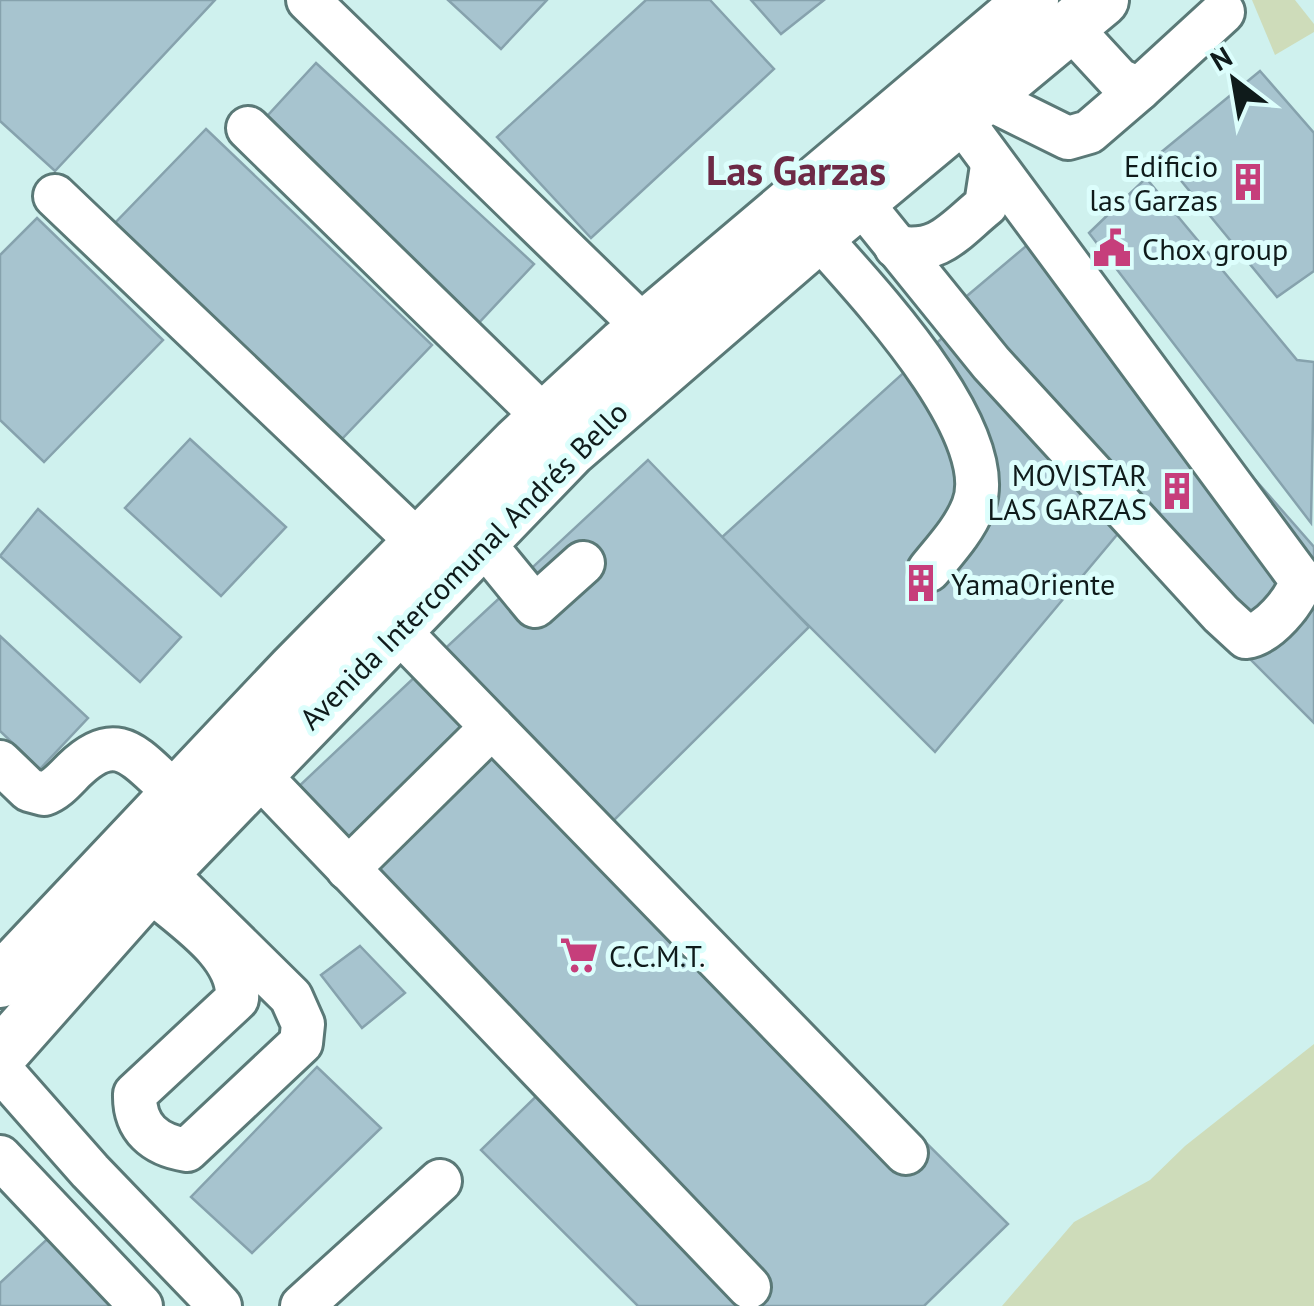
<svg xmlns="http://www.w3.org/2000/svg" width="1314" height="1306" font-family="'PT Sans',sans-serif">
	<style>
		.green { fill: #cedcba }
		.building { fill: #a7c4cf; stroke: #86a2ad; stroke-width: 2.5 }
		.lines { fill: none; stroke-linecap: round; stroke-linejoin: round }
		.minor-casing { stroke: #5a7977; stroke-width: 48 }
		.major-casing { stroke: #5a7977; stroke-width: 58 }
		.minor { stroke: #fff; stroke-width: 42 }
		.major { stroke: #fff; stroke-width: 52 }
		.labels { text-anchor: middle; dominant-baseline: central; stroke-width: 10; stroke-linejoin: round; paint-order: stroke }
		.poi-label { font-size: 30px; fill: #0f1b1b; stroke: #dcfefc; text-anchor: start }
		.street-label { font-size: 30px; fill: #0f1b1b; stroke: #dcfefc }
		.district-label { font-size: 40px; font-weight: bold; fill: #6d2a46; stroke: #dcfefc }
	</style>
	<rect width="100%" height="100%" fill="#cff1ee"/>
	<g class="green">
		<polygon points="1252,0 1295,0 1314,24 1314,32 1275,55"/>
		<polygon points="1314,1044 1314,1306 1002,1306 1074,1222 1150,1180 1185,1146"/>
	</g>
	<g class="building">
		<polygon points="0,0 215,0 55,171 0,121"/>
		<polygon points="448,0 547,0 501,49"/>
		<polygon points="646,0 710,0 774,69 591,238 497,137"/>
		<polygon points="751,0 824,0 781,34"/>
		<polygon points="316,63 534,264 475,327 258,126"/>
		<polygon points="1260,71 1314,133 1314,271 1277,297 1159,154"/>
		<polygon points="206,129 432,345 341,440 114,224"/>
		<polygon points="1146,178 1297,360 1314,362 1311,523 1089,233"/>
		<polygon points="37,218 163,340 44,462 0,420 0,255"/>
		<polygon points="1051,225 1231,452 1314,547 1314,723 1121,530 942,317"/>
		<polygon points="952,329 1121,530 935,752 721,538"/>
		<polygon points="190,439 286,527 221,596 125,508"/>
		<polygon points="648,460 809,627 606,828 436,657"/>
		<polygon points="38,509 181,637 140,682 0,556"/>
		<polygon points="0,636 88,718 40,769 0,731"/>
		<polygon points="436,657 1008,1224 924,1306 638,1306 481,1150 550,1083 277,807"/>
		<polygon points="360,946 405,993 362,1028 321,975"/>
		<polygon points="317,1067 381,1128 252,1253 191,1197"/>
		<polygon points="57,1230 120,1306 0,1306 0,1283"/>
	</g>
	<g class="lines">
		<g class="minor-casing">
			<g id="minor">
				<polyline points="308,0 645,328"/>
				<polyline points="1070,27 1119,80 1139,89 1223,12"/>
				<polyline points="985,97 1068,138 1089,132 1139,89"/>
				<polyline points="248,128 545,418"/>
				<polyline points="55,196 419,543"/>
				<path d="M860,201L991,363L1221,614L1246,637C1268,634 1296,601 1301,580L960,118"/>
				<path d="M818,236C863,287 1003,433 973,507C964,530 945,550 929,570"/>
				<path d="M896,247C939,255 954,231 986,205L992,166"/>
				<polyline points="480,539 535,606 583,563"/>
				<polyline points="396,628 906,1153"/>
				<path d="M0,762L29,790L44,794C56,790 65,779 74,770C120,725 138,762 177,794"/>
				<polyline points="257,773 749,1287"/>
				<polyline points="348,869 492,727"/>
				<path d="M148,888C180,917 241,953 237,999L135,1094C134,1128 155,1145 187,1150L301,1043L303,1024L291,997L163,871"/>
				<polyline points="0,1069 90,1171 220,1306"/>
				<polyline points="0,1157 141,1306"/>
				<polyline points="302,1306 440,1181"/>
			</g>
		</g>
		<g class="major-casing">
			<g id="major">
				<polyline points="0,981 294,670 518,443 623,346 1032,0"/>
				<polyline points="0,1055 157,878 570,450 818,236 1102,0"/>
			</g>
		</g>
		<use href="#minor" class="minor"/>
		<use href="#major" class="major"/>
	</g>
	<defs>
		<g id="building-bare" transform="scale(3)"><path d="M-4-6H4V6H1V3H-1V6H-4ZM-2.5-4.3h1.7v1.8h-1.7ZM.8-4.3h1.7v1.8H.8ZM-2.5-1h1.7V.8h-1.7ZM.8-1h1.7V.8H.8Z" fill="#c63e7b" stroke="#dcfefc" stroke-width="2.5" paint-order="stroke"/></g>
		<g id="civic-bare" transform="scale(3)"><path d="M-.6-6.5H3V-4.5H.6V-3L4-1V1h2V6H-6V1h2V-1L-.6-3ZM-1.2 2.5V6h2.4V2.5Z" fill="#c63e7b" stroke="#dcfefc" stroke-width="2.5" paint-order="stroke"/></g>
		<g id="supermarket-bare" transform="scale(3)"><path d="M-6-5.5h2.5l.6 2H6L4.5 2H-2.5L-4.4-4H-6ZM-1.5 3.2a1.3 1.3 0 1 0 .1 0ZM3 3.2a1.3 1.3 0 1 0 .1 0Z" fill="#c63e7b" stroke="#dcfefc" stroke-width="2.5" paint-order="stroke"/></g>
	</defs>
	<g fill-rule="evenodd">
		<use href="#building-bare" x="1248" y="182"/>
		<use href="#civic-bare" x="1112" y="248"/>
		<use href="#building-bare" x="1177" y="491"/>
		<use href="#building-bare" x="921" y="583"/>
		<use href="#supermarket-bare" x="579" y="955"/>
	</g>
	<g class="labels">
		<g class="poi-label">
			<text x="1218" y="165" text-anchor="end">Edificio<tspan x="1218" dy="34">las Garzas</tspan></text>
			<text x="1142" y="248">Chox group</text>
			<text x="1147" y="474" text-anchor="end">MOVISTAR<tspan x="1147" dy="34">LAS GARZAS</tspan></text>
			<text x="951" y="583">YamaOriente</text>
			<text x="609" y="955">C.C.M.T.</text>
		</g>
		<g class="street-label">
			<text transform="translate(463 565) rotate(-45)">Avenida Intercomunal Andrés Bello</text>
		</g>
		<g class="district-label">
			<text x="796" y="170">Las Garzas</text>
		</g>
	</g>
	<g transform="translate(1234 80) rotate(329)" stroke="#dcfefc" stroke-width="8" paint-order="stroke">
	<path d="M0-8L18 38L0 25L-18 38Z" fill="#0f1b1b"/>
	<text y="-15" font-size="28" font-weight="bold" text-anchor="middle" fill="#0f1b1b">N</text>
	</g>
</svg>
